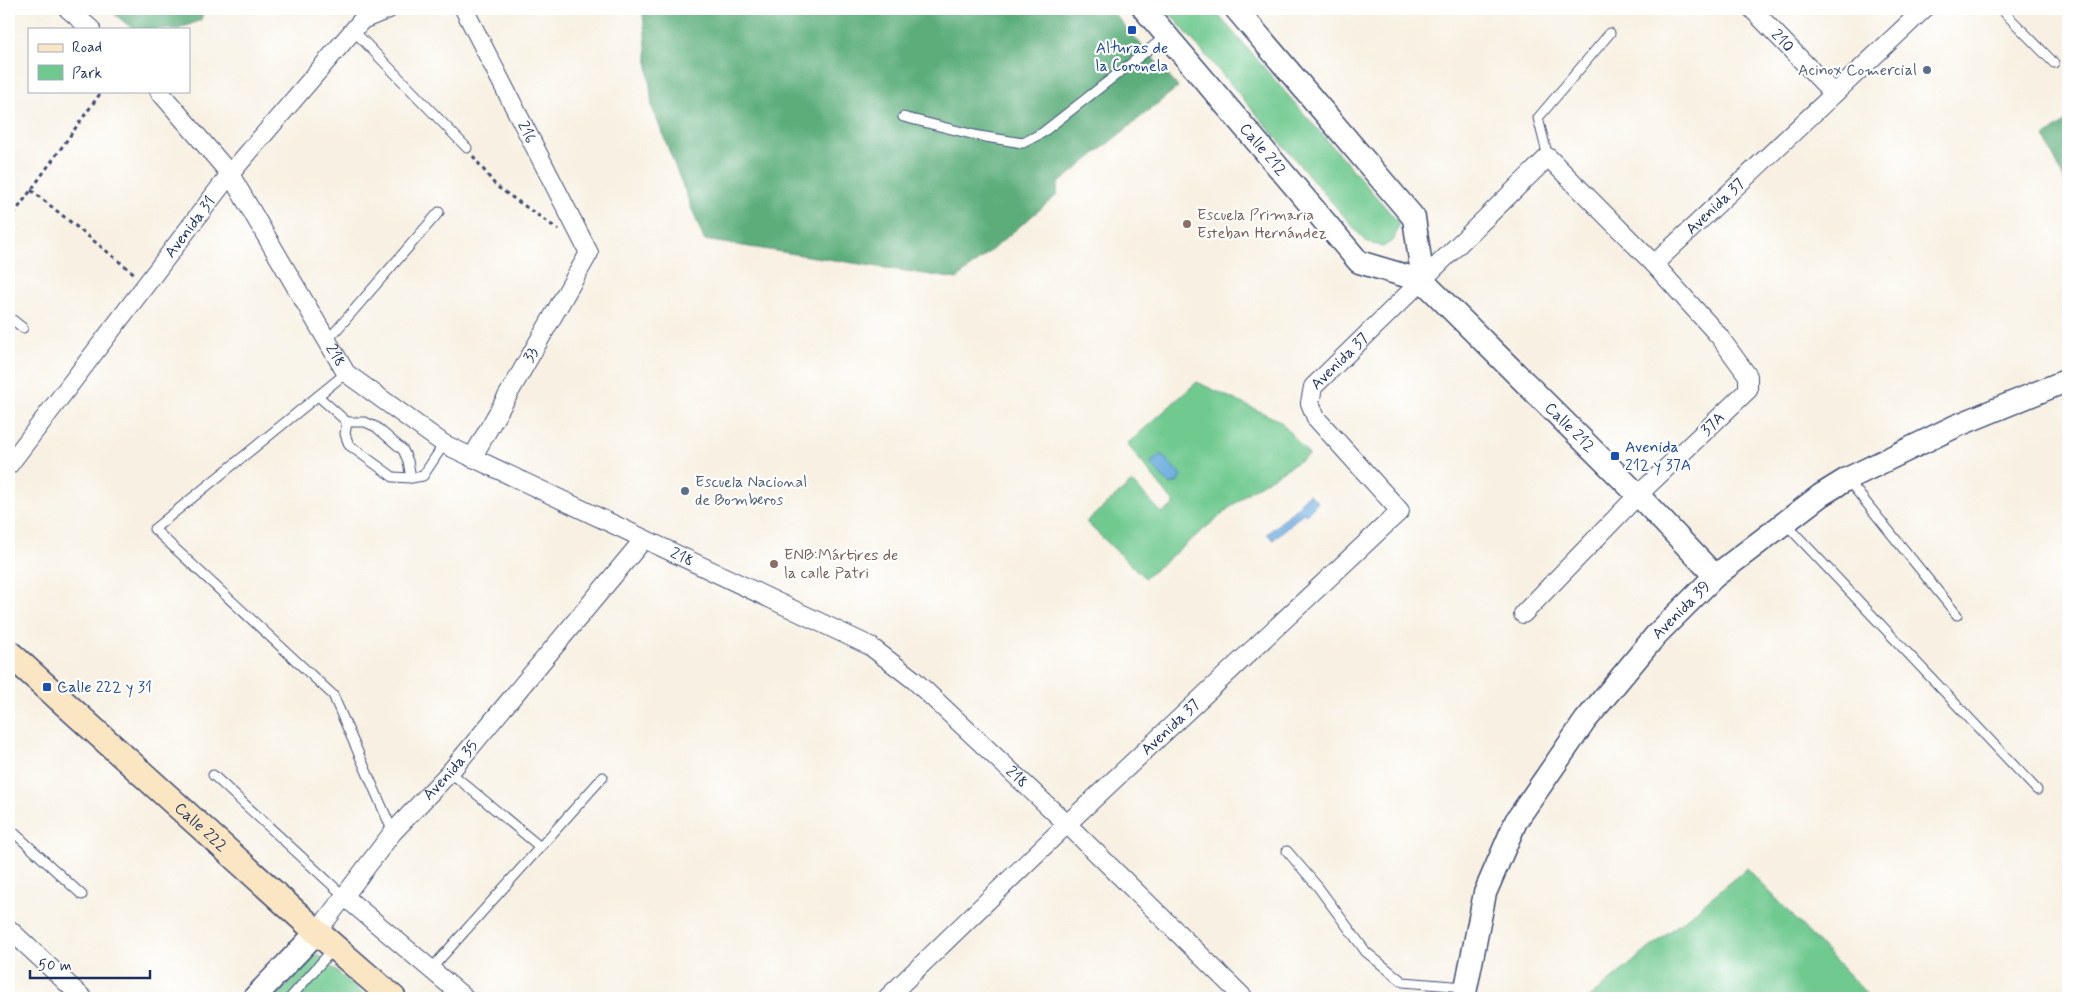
<svg xmlns="http://www.w3.org/2000/svg" width="2077" height="1007" font-family="Mynerve,sans-serif">
	<style>
		.green { fill: #6fc98f; stroke: #457c76 }
		.forest { fill: #5bad7a; stroke: #3b6e6c }
		.water { fill: #6bacdf; stroke: #436e9e }
		.lines { fill: none; stroke-linecap: round; stroke-linejoin: round }
		.service-casing { stroke: #3c4c72; stroke-width: 11 }
		.minor-casing { stroke: #3c4c72; stroke-width: 20 }
		.tertiary-casing { stroke: #3c4c72; stroke-width: 25 }
		.secondary-casing { stroke: #3c4c72; stroke-width: 28 }
		.path { stroke: #3c4c72; stroke-width: 3; stroke-dasharray: 4 4; stroke-linecap: butt }
		.service { stroke: #fff; stroke-width: 9 }
		.minor { stroke: #fff; stroke-width: 18 }
		.tertiary { stroke: #fff; stroke-width: 22 }
		.secondary { stroke: #fbe6c4; stroke-width: 25 }
		.transit-dot { fill: #1a4fb4; stroke: #fff; stroke-width: 2 }
		.service-dot { fill: #5c6f8a; stroke: #fff; stroke-width: 2 }
		.education-dot { fill: #8d6e63; stroke: #fff; stroke-width: 2 }
		.labels { text-anchor: middle; dominant-baseline: central; stroke-width: 4.5; stroke-linejoin: round; paint-order: stroke }
		.street-label { font-size: 16px; fill: #1b2f5e; stroke: #fff }
		.transit-label { font-size: 16px; fill: #164399; stroke: #fff; text-anchor: start }
		.service-label { font-size: 16px; fill: #4e5e75; stroke: #fff; text-anchor: end }
		.education-label { font-size: 16px; fill: #785e54; stroke: #fff; text-anchor: start }
	</style>
	<rect width="100%" height="100%" fill="#fff"/>
	<filter id="ink" filterUnits="userSpaceOnUse"><feTurbulence type="fractalNoise" baseFrequency=".02" numOctaves="2"/><feDisplacementMap in="SourceGraphic" scale="10" xChannelSelector="R" yChannelSelector="G"/><feConvolveMatrix kernelMatrix="1 2 1 2 8 2 1 2 1" color-interpolation-filters="sRGB"/></filter>
	<filter id="wash" filterUnits="userSpaceOnUse"><feTurbulence type="fractalNoise" baseFrequency=".0096" numOctaves="4" result="noise"/><feDisplacementMap in="SourceGraphic" scale="20" xChannelSelector="R" yChannelSelector="G"/><feGaussianBlur stdDeviation="1.12" result="paint"/><feColorMatrix in="noise" values="0 0 0 0 0 0 0 0 0 0 0 0 0 0 0 0 0 1.4 0 .05"/><feComposite in="paint" operator="in"/></filter>
	<g filter="url(#wash)">
		<rect width="100%" height="100%" fill="#f8f1e3"/>
		<g class="green">
			<polygon points="1166,9 1213,9 1399,223 1394,240 1383,247 1366,242"/>
			<polygon points="1197,382 1280,421 1309,455 1250,491 1145,578 1086,522 1132,482 1162,513 1175,504 1127,444"/>
			<polygon points="1747,868 1867,994 1866,998 1589,998"/>
			<polygon points="317,954 367,998 275,998"/>
		</g>
		<g class="forest">
			<polygon points="108,9 204,9 201,20 179,29 133,29"/>
			<polygon points="639,9 1110,9 1178,87 1058,184 1057,195 957,279 704,240 652,107 643,14"/>
			<polygon points="2068,119 2068,190 2045,137"/>
		</g>
		<g class="water">
			<polygon points="1161,454 1181,475 1178,482 1170,485 1150,463"/>
			<polygon points="1309,494 1318,502 1306,515 1303,513 1273,540 1267,534 1301,504 1300,502"/>
		</g>
	</g>
	<g filter="url(#ink)">
		<g class="lines">
			<g class="service-casing">
				<g id="service">
					<polyline points="2001,9 2054,63"/>
					<polyline points="353,30 467,148"/>
					<polyline points="903,117 979,136 1023,143 1042,133 1166,36"/>
					<polyline points="1548,157 1538,118 1610,33"/>
					<polyline points="9,317 23,328"/>
					<polyline points="327,341 439,212"/>
					<polyline points="346,373 154,529 333,695 393,832"/>
					<polyline points="318,396 347,422 345,434 349,445 393,477 411,478 423,476 444,444"/>
					<polyline points="347,422 365,422 376,427 403,450 408,461 411,478"/>
					<polyline points="1847,479 1957,615"/>
					<polyline points="1785,523 2037,790"/>
					<polyline points="450,772 539,846"/>
					<polyline points="213,775 345,897"/>
					<polyline points="9,828 82,895"/>
					<polyline points="1287,851 1318,887 1366,952 1403,982 1465,987"/>
					<polyline points="431,969 603,777"/>
					<polyline points="290,998 334,948"/>
				</g>
			</g>
			<g class="minor-casing">
				<g id="minor">
					<polyline points="68,9 91,29"/>
					<path id="s1" d="M464,9L589,253L472,458"/>
					<path id="s2" d="M1752,9L1834,94"/>
					<path id="s3" d="M159,91L230,174L346,373L444,444L870,646L914,680L1067,824L1244,998"/>
					<path id="s4" d="M1654,264L1924,9"/>
					<path id="s5" d="M9,465L230,174L362,20L389,9"/>
					<polyline points="345,897 465,998"/>
					<polyline points="9,929 83,998"/>
					<path id="s6" d="M317,932L393,832L450,772L644,539"/>
					<path id="s7" d="M887,998L1067,824L1400,511L1316,418L1310,403L1313,387L1548,157L1654,264L1719,336L1748,376V390L1638,495L1523,614"/>
				</g>
			</g>
			<g class="tertiary-casing">
				<g id="tertiary">
					<path id="s8" d="M1144,9L1359,262L1423,281L1638,495L1715,576"/>
					<polyline points="1236,9 1414,218 1423,281"/>
					<polyline points="254,998 317,932"/>
					<path id="s9" d="M1464,998L1485,893L1516,821L1585,721L1656,635L1715,576L1821,495L1847,479L1956,426L2068,380"/>
				</g>
			</g>
			<g class="secondary-casing">
				<g id="secondary">
					<path id="s10" d="M9,653L317,932L393,998"/>
				</g>
			</g>
			<g class="path">
				<polyline points="473,156 496,186 559,230"/>
				<polyline points="31,190 136,275"/>
				<polyline points="9,221 102,91"/>
			</g>
			<use href="#service" class="service"/>
			<use href="#minor" class="minor"/>
			<use href="#tertiary" class="tertiary"/>
			<use href="#secondary" class="secondary"/>
		</g>
	</g>
	<g class="transit-dot">
		<rect x="1127" y="25" width="10" height="10" rx="2.5"/>
		<rect x="1610" y="451" width="10" height="10" rx="2.5"/>
		<rect x="42" y="682" width="10" height="10" rx="2.5"/>
	</g>
	<g class="service-dot">
		<circle cx="1927" cy="70" r="5"/>
		<circle cx="685" cy="491" r="5"/>
	</g>
	<g class="education-dot">
		<circle cx="1187" cy="224" r="5"/>
		<circle cx="774" cy="564" r="5"/>
	</g>
	<g class="labels">
		<g class="street-label">
			<text stroke="none"><textPath href="#s2" startOffset="44">210</textPath></text>
			<text stroke="none"><textPath href="#s1" startOffset="138">216</textPath></text>
			<text stroke="none"><textPath href="#s8" startOffset="184">Calle 212</textPath></text>
			<text stroke="none"><textPath href="#s4" startOffset="84">Avenida 37</textPath></text>
			<text stroke="none"><textPath href="#s5" startOffset="299">Avenida 31</textPath></text>
			<text stroke="none"><textPath href="#s3" startOffset="319">218</textPath></text>
			<text transform="translate(531 355) rotate(-60)">33</text>
			<text stroke="none"><textPath href="#s7" startOffset="902">Avenida 37</textPath></text>
			<text transform="translate(1713 424) rotate(-44)">37A</text>
			<text stroke="none"><textPath href="#s8" startOffset="606">Calle 212</textPath></text>
			<text stroke="none"><textPath href="#s3" startOffset="724">218</textPath></text>
			<text stroke="none"><textPath href="#s9" startOffset="454">Avenida 39</textPath></text>
			<text stroke="none"><textPath href="#s7" startOffset="392">Avenida 37</textPath></text>
			<text stroke="none"><textPath href="#s6" startOffset="210">Avenida 35</textPath></text>
			<text stroke="none"><textPath href="#s3" startOffset="1129">218</textPath></text>
			<text stroke="none"><textPath href="#s10" startOffset="259">Calle 222</textPath></text>
		</g>
		<g class="transit-label">
			<text x="1132" y="48" text-anchor="middle">Alturas de<tspan x="1132" dy="18">la Coronela</tspan></text>
			<text x="1625" y="447">Avenida<tspan x="1625" dy="18">212 y 37A</tspan></text>
			<text x="57" y="687">Calle 222 y 31</text>
		</g>
		<g class="service-label">
			<text x="1917" y="70">Acinox Comercial</text>
			<text x="695" y="482" text-anchor="start">Escuela Nacional<tspan x="695" dy="18">de Bomberos</tspan></text>
		</g>
		<g class="education-label">
			<text x="1197" y="215">Escuela Primaria<tspan x="1197" dy="18">Esteban Hernández</tspan></text>
			<text x="784" y="555">ENB:Mártires de<tspan x="784" dy="18">la calle Patri</tspan></text>
		</g>
	</g>
	<rect width="2077" height="1007" fill="none" stroke="#fff" stroke-width="30"/>
	<rect x="28" y="28" width="162" height="65" fill="#ffffff" stroke="#a4acbf"/>
	<rect x="38" y="44" width="25" height="8" fill="#fbe6c4" stroke="#a4acbf"/>
	<text x="72" y="52" font-size="15" fill="#1b2f5e">Road</text>
	<rect x="38" y="65" width="25" height="15" fill="#6fc98f" stroke="#a4acbf"/>
	<text x="72" y="78" font-size="15" fill="#1b2f5e">Park</text>
	<path d="M30 970v8h120v-8" fill="none" stroke="#1b2f5e" stroke-width="2.5"/>
	<text x="38" y="970" font-size="15" fill="#1b2f5e" stroke="#ffffff" stroke-width="4" paint-order="stroke">50 m</text>
</svg>
